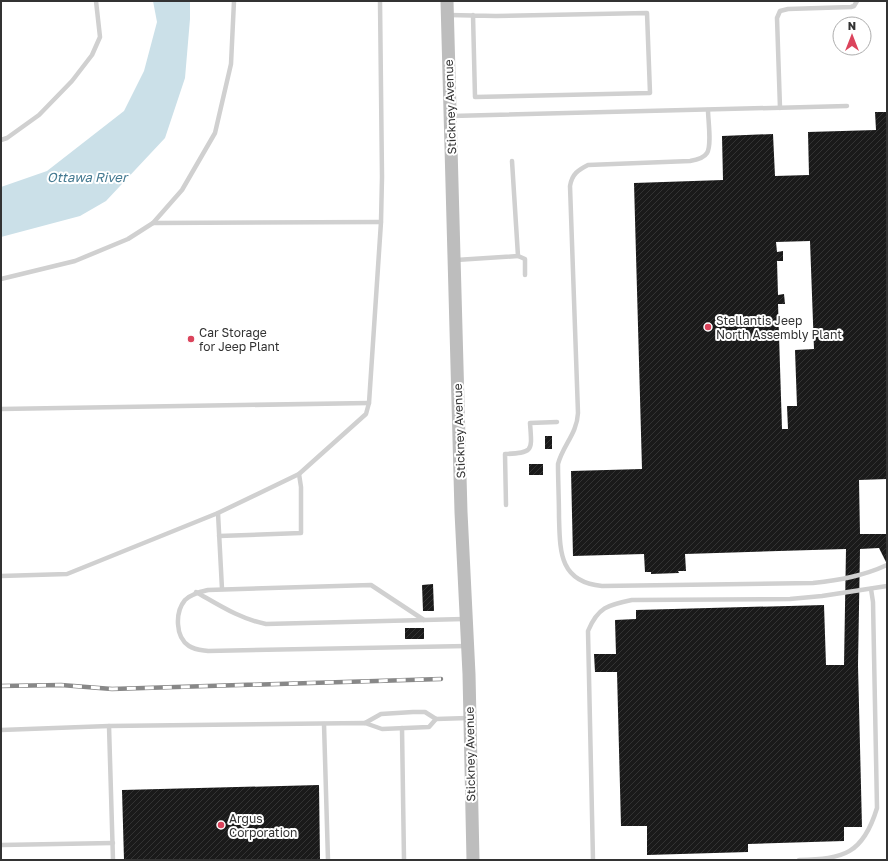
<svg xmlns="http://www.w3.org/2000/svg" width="888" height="861" font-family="'Golos Text',sans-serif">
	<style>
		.water { fill: #cbe0e8 }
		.building { fill: url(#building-hatch); fill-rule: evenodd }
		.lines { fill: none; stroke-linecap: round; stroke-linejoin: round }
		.lane { stroke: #d0d0d0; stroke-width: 4.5 }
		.secondary { stroke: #bdbdbd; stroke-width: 13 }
		.rail-casing { stroke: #888; stroke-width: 4.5 }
		.rail { stroke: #fff; stroke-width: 3; stroke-dasharray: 9; stroke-linecap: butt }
		.poi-dot { fill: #db445c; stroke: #fff; stroke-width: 1.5 }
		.labels { text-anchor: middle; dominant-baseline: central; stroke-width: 4; stroke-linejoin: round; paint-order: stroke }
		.street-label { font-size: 12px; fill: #333; stroke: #fff }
		.poi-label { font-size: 12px; fill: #333; stroke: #fff; text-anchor: start }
		.water-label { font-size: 13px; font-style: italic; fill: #457a91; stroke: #fff }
	</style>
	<defs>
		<pattern id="building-hatch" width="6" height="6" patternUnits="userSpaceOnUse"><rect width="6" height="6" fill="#1a1a1a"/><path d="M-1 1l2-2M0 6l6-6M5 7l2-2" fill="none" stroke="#333"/></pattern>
	</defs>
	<rect width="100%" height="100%" fill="#fff"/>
	<polygon class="water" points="153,1 190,1 190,19 185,78 165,138 106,201 80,216 1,237 1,187 47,171 124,111 144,71 157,22"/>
	<g class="building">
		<path d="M875,112H887V479L859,480L860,534H887V564L879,548L860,549L858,665L862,827H844V841L748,844V852L647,855V826H621L617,672H595L594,654H616L615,620L636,619V610L824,605L826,665H844L846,549L685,554L686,571H678L679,573L651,574V572H645L644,554L573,556L571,471L642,469L634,183L723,180L722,136L773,134L775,176L809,175L808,132L876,130ZM810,241L814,349L795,350L797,406H787L788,429H782L778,304H785L784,294L778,295L777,261H783V251L777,252L776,242Z"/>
		<rect x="545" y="436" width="7" height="13"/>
		<rect x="529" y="464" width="14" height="11"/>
		<polygon points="433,584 434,611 423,611 422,585"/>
		<rect x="405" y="628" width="19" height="11"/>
		<polygon points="319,785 320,860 124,860 122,790"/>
	</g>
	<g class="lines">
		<g class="lane">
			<polyline points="449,15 496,16 647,13 650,93 475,97 473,15"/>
			<polyline points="780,108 777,18 780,11 788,9 851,7 854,6 857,1"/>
			<path d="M708,110C708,120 712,145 707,153C704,158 696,160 690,161L588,165C578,170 572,174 570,186L578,413C577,434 563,445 558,464C558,481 559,499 559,517C560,551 559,582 602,586L813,583C840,580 863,576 887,565"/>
			<polyline points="452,116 847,106"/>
			<polyline points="1,140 7,138 39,115 72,81 92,55 100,37 96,1"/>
			<polyline points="153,223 381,222"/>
			<polyline points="518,256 525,259 525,275"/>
			<polyline points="456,260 518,256 512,161"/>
			<polyline points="1,279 75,261 128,239 153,223 182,190 215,133 231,64 234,1"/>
			<polyline points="1,409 369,403"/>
			<path d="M506,505L505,454C534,453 532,451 530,423L557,422"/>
			<polyline points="218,513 222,589"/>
			<polyline points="219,536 301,533 301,487 299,474"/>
			<polyline points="1,576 67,574 218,513 299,474 366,414 369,403 381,222 382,177 380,1"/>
			<path d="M196,592C219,605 240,619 266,624L424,620"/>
			<path d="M464,619L424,620L371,585L208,590C200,592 191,594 185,600C175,612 175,637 189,646C195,650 202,650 208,651L467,646"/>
			<polyline points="365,723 381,714 413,712 425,712 436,719 468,718"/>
			<polyline points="324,724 328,860"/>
			<polyline points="109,726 113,860"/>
			<polyline points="402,728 404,860"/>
			<polyline points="1,730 109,726 365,723 382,729 429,727 436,719"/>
			<polyline points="1,845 113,843"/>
			<path d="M593,860L588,631C598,607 608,605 632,600L790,599L822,596L887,586"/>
			<path d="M799,860C844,859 863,854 877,808L873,602L871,589"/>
		</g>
		<polyline class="secondary" points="447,1 461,512 469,674 473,860"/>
		<g class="rail-casing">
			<polyline id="rail" points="1,686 61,685 112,689 441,679"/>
		</g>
		<use href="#rail" class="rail"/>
	</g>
	<g class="poi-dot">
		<circle cx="708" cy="327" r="4"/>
		<circle cx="191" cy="339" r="4"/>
		<circle cx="221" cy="825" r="4"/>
	</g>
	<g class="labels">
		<g class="street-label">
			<text transform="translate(450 107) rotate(-92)">Stickney Avenue</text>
			<text transform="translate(459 431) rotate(-92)">Stickney Avenue</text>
			<text transform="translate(470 754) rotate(-91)">Stickney Avenue</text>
		</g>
		<g class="poi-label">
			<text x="716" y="320">Stellantis Jeep<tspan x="716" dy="14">North Assembly Plant</tspan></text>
			<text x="199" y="332">Car Storage<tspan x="199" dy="14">for Jeep Plant</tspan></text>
			<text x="229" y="818">Argus<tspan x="229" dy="14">Corporation</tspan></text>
		</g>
		<g class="water-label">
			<text x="87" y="177">Ottawa River</text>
		</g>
	</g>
	<rect width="888" height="861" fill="none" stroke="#333333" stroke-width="4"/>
	<g transform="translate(852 36)"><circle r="19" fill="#ffffff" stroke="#adadad"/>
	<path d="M0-3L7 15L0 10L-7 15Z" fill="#db445c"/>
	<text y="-6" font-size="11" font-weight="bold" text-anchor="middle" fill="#333333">N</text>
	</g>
</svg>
